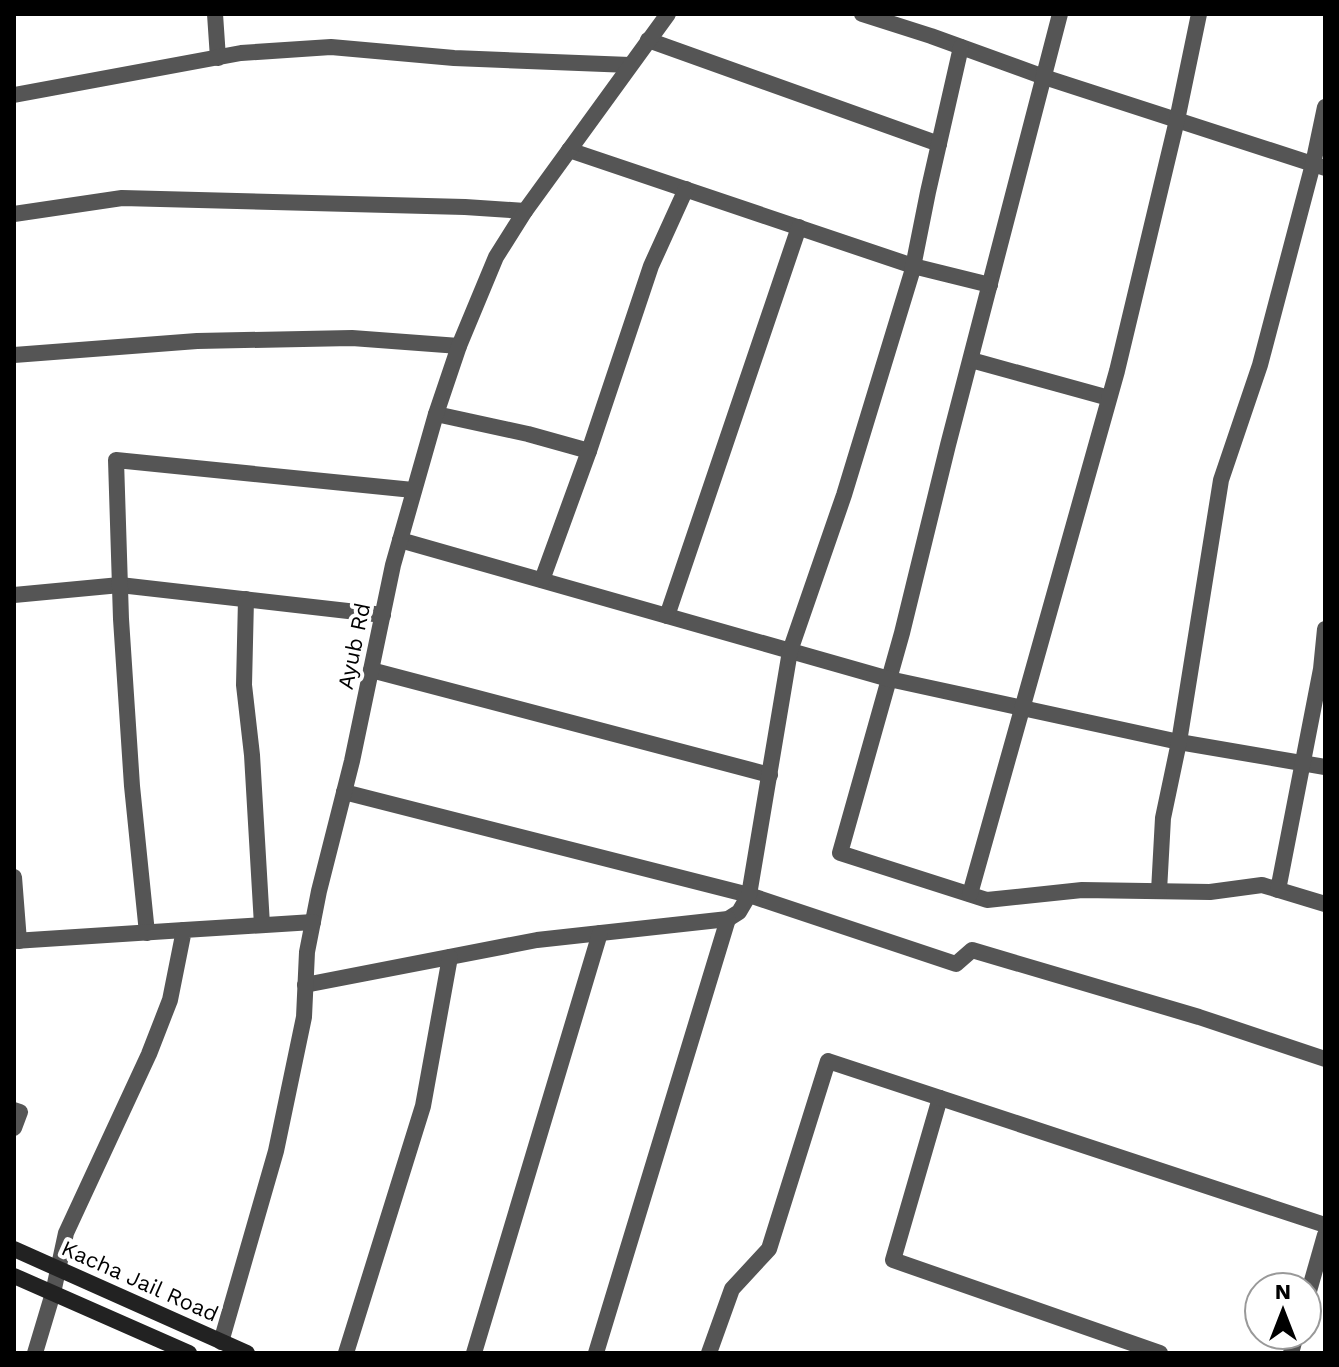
<svg xmlns="http://www.w3.org/2000/svg" width="1339" height="1367" font-family="'Work Sans',sans-serif">
	<style>
		.lines { fill: none; stroke-linecap: round; stroke-linejoin: round }
		.street { stroke: #555; stroke-width: 16 }
		.secondary { stroke: #222; stroke-width: 16 }
		.labels { text-anchor: middle; dominant-baseline: central; stroke-width: 8; stroke-linejoin: round; paint-order: stroke }
		.street-label { font-size: 22px; fill: #000; stroke: #fff }
	</style>
	<rect width="100%" height="100%" fill="#fff"/>
	<g class="lines">
		<g class="street">
			<polyline points="215,14 218,58"/>
			<polyline points="862,14 931,36 1044,77 1325,168"/>
			<polyline points="1060,14 948,445 902,633 840,853 987,900 1082,890 1210,892 1262,885 1325,904"/>
			<polyline points="648,40 939,144"/>
			<polyline points="14,95 241,53 331,47 454,58 630,65"/>
			<polyline points="569,150 913,266 990,285"/>
			<polyline points="14,214 122,198 465,207 525,211"/>
			<polyline points="14,355 197,341 352,338 459,346"/>
			<polyline points="971,360 1109,398"/>
			<polyline points="436,414 528,434 589,451"/>
			<polyline points="400,540 889,679 1179,742 1325,767"/>
			<polyline points="542,580 589,451 651,266 686,189"/>
			<polyline points="14,595 120,585 383,615"/>
			<polyline points="246,599 244,685 252,755 262,925"/>
			<polyline points="667,616 799,227"/>
			<polyline points="371,670 770,775"/>
			<polyline points="344,792 749,895 956,964 972,950 1199,1017 1325,1059"/>
			<polyline points="14,877 19,941"/>
			<polyline points="1278,890 1321,669 1325,629"/>
			<polyline points="1159,891 1163,818 1179,742 1221,480 1260,365 1313,164 1325,107"/>
			<polyline points="970,894 1117,371 1177,120 1199,14"/>
			<polyline points="147,933 132,786 121,619 116,460 413,490"/>
			<polyline points="14,941 184,930"/>
			<polyline points="305,985 537,940 728,919 739,912 749,895 790,651 844,495 912,272 928,192 961,47"/>
			<polyline points="940,1098 893,1260 1160,1353"/>
			<polyline points="14,1110 20,1112 14,1128"/>
			<polyline points="1307,1298 1325,1235"/>
			<polyline points="221,1342 276,1151 304,1017 307,952 319,891 352,761 393,565 436,414 459,346 496,257 525,211 668,14"/>
			<polyline points="35,1353 53,1293 66,1233 149,1054 170,1000 184,930 313,922"/>
			<polyline points="346,1353 423,1106 450,957"/>
			<polyline points="474,1353 600,933"/>
			<polyline points="596,1353 728,919"/>
			<polyline points="709,1353 732,1289 769,1249 828,1061 1325,1225"/>
			<polyline points="1291,1353 1296,1335"/>
		</g>
		<g class="secondary">
			<polyline points="14,1249 247,1353"/>
			<polyline points="14,1276 189,1353"/>
		</g>
	</g>
	<g class="labels">
		<g class="street-label">
			<text transform="translate(354 646) rotate(-78)">Ayub Rd</text>
			<text transform="translate(140 1281) rotate(24)">Kacha Jail Road</text>
		</g>
	</g>
	<rect width="1339" height="1367" fill="none" stroke="#000000" stroke-width="32"/>
	<g transform="translate(1283 1311)"><circle r="38" fill="#ffffff" stroke="#999999" stroke-width="2"/>
	<path d="M0-6L14 30L0 20L-14 30Z" fill="#000000"/>
	<text y="-12" font-size="22" font-weight="bold" text-anchor="middle" fill="#000000">N</text>
	</g>
</svg>
